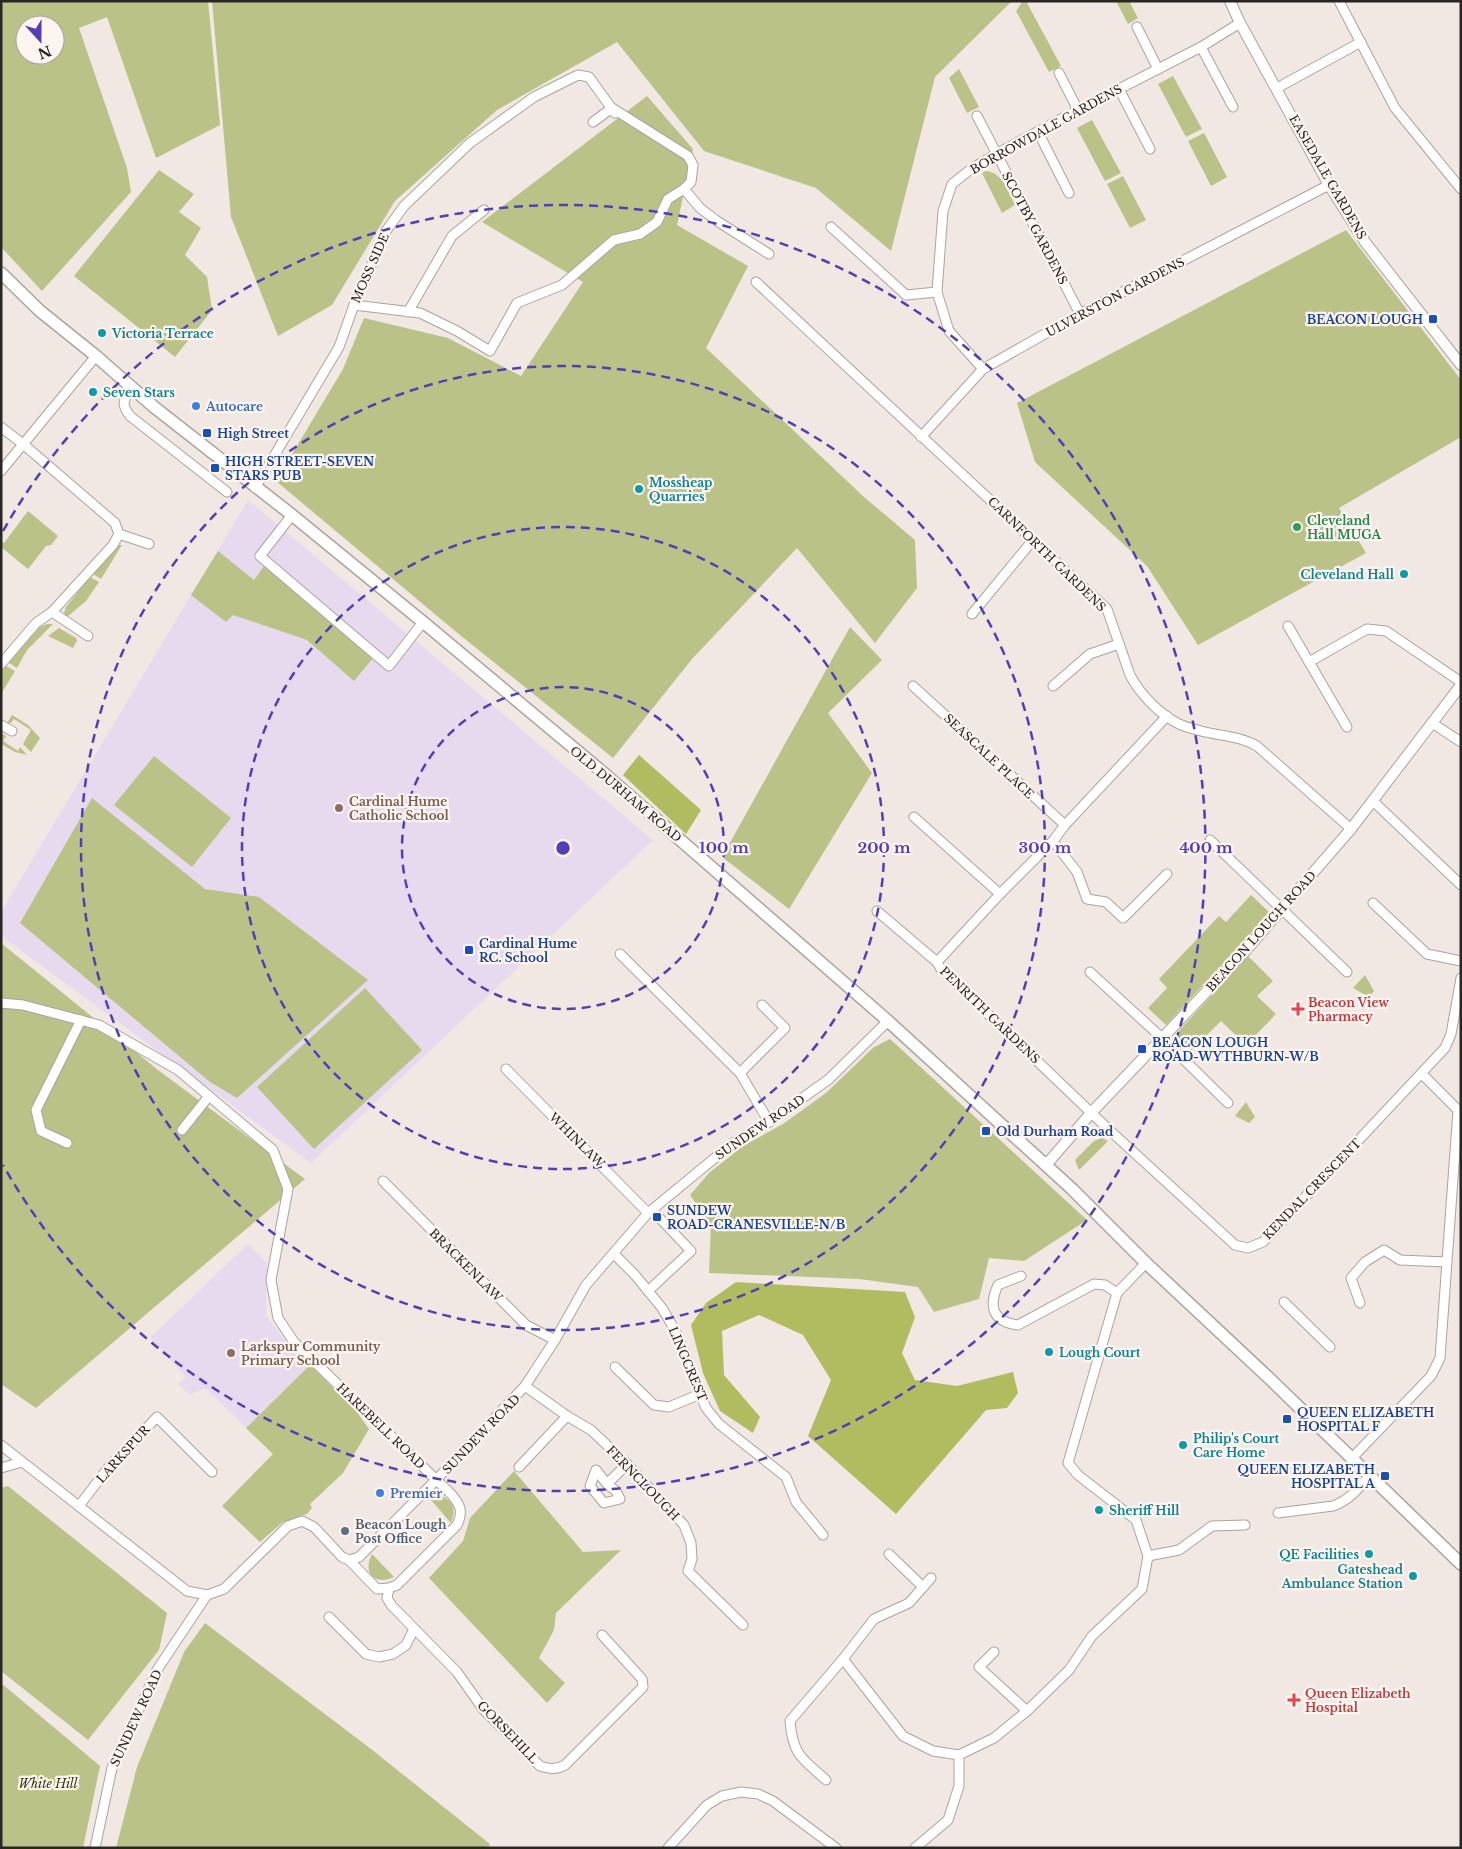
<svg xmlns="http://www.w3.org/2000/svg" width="1462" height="1849" font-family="'Libre Baskerville',serif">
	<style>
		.education { fill: #e7daee }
		.green { fill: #bbc288; fill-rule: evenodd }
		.forest { fill: #b1bb60 }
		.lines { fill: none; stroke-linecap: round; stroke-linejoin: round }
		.minor-casing { stroke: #aca39f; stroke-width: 11 }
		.tertiary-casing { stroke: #aca39f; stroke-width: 12 }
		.secondary-casing { stroke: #aca39f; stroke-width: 14 }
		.minor { stroke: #fff; stroke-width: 9 }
		.tertiary { stroke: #fff; stroke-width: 10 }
		.secondary { stroke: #fff; stroke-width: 11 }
		.ring { fill: none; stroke: #523fb6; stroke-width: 2.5; stroke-dasharray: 9 6 }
		.transit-dot { fill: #1a4fb4; stroke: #fef5f0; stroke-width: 2 }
		.culture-dot { fill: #0f9aa8; stroke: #fef5f0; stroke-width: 2 }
		.shop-dot { fill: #3f7fe0; stroke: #fef5f0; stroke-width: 2 }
		.leisure-dot { fill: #2e9e5b; stroke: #fef5f0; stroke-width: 2 }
		.education-dot { fill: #8d6e63; stroke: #fef5f0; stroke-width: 2 }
		.health-dot { fill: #e0444e; stroke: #fef5f0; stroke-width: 2 }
		.service-dot { fill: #5c6f8a; stroke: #fef5f0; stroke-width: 2 }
		.labels { text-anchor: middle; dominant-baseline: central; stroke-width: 4.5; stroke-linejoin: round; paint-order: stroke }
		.street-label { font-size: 12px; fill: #2a2625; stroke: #fef5f0 }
		.transit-label { font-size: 12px; font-weight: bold; fill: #164399; stroke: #fef5f0; text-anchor: start }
		.culture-label { font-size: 12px; font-weight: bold; fill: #0d838f; stroke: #fef5f0; text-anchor: start }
		.shop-label { font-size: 12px; font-weight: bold; fill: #366cbe; stroke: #fef5f0; text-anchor: start }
		.leisure-label { font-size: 12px; font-weight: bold; fill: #27864d; stroke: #fef5f0; text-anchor: start }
		.education-label { font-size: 12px; font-weight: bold; fill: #785e54; stroke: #fef5f0; text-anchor: start }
		.health-label { font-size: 12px; font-weight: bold; fill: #be3a42; stroke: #fef5f0; text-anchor: start }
		.service-label { font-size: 12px; font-weight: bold; fill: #4e5e75; stroke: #fef5f0; text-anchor: start }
		.park-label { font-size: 12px; font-style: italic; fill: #31350d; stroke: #fef5f0 }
		.centre { fill: #523fb6; stroke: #fef5f0; stroke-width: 2.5 }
		.ring-label { font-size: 15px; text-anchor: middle; font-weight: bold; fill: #523fb6; stroke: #fef5f0; stroke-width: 4.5; stroke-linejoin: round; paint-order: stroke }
	</style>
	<rect width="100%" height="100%" fill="#f1e8e3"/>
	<g class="education">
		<polygon points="248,500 653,840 311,1163 1,936 1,912"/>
		<polygon points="248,1244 267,1263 266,1316 286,1341 357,1412 294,1474 205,1388 190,1395 179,1384 186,1377 150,1338"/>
	</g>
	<g class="green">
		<path d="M1,1H208L220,125L156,158L107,17L79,28L127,168L131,192L42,291L1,247ZM25,25H55V55H25Z"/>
		<polygon points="212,1 1012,1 935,77 891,251 816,188 704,151 617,42 497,110 395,201 332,305 278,336 231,217"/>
		<polygon points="1023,1 1026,1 1061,66 1049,72 1016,11"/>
		<polygon points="1116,1 1129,1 1138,18 1128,24"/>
		<polygon points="959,69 979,107 967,113 949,78"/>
		<polygon points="1173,76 1202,129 1186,137 1158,84"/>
		<polygon points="647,96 693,149 677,225 748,266 706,348 864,497 915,540 917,588 875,643 797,548 692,659 613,758 455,631 276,481 343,369 364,318 448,338 521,376 583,282 482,222"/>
		<polygon points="1092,120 1121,173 1105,181 1077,128"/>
		<polygon points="1204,133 1227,177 1211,186 1188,141"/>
		<polygon points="159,170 194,194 179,212 201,228 185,255 207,277 212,310 175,357 74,276"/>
		<path d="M986,171C1002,172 1009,192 1015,205L1002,213L982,173Z"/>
		<polygon points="1123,176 1146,220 1130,228 1107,184"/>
		<polygon points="1346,230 1461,380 1461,437 1339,508 1366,553 1198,645 1147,566 1035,462 1017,403"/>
		<polygon points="28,511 58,536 51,545 46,546 28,569 1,547 1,542 4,543"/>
		<polygon points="119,545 122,545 101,579 93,574"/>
		<polygon points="218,551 254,580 264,566 373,658 354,681 307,640 233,615 226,622 191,595"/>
		<polygon points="90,577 99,582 86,601 67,617 64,613 66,607"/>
		<polygon points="47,624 53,624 27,650 17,668 8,662 40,627"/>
		<polygon points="850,627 882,660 828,713 872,773 789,909 722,857"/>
		<polygon points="59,628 76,638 77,641 73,648 48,636"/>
		<polygon points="6,666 15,671 1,694 1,671"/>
		<polygon points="12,715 28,725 40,738 31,752 23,744 31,730 14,719 11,723 7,723"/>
		<polygon points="1,733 6,736 3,741 18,751 20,747 27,755 15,752 1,744"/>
		<polygon points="154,756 231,818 192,867 114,805"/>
		<polygon points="92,798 205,889 259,897 368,980 237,1098 210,1082 20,923"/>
		<polygon points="1251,895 1270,913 1166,1025 1148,1008 1167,988 1159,979 1219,916 1226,922"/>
		<polygon points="1,943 158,1070 305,1179 36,1408 1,1384"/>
		<polygon points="1248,956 1273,981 1257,996 1276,1014 1246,1045 1221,1021 1192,1050 1177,1036 1177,1033"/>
		<polygon points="1365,975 1374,991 1369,997 1353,988"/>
		<polygon points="365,988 422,1050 314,1149 257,1087"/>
		<polygon points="890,1039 1087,1220 1024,1261 989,1258 979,1299 934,1312 918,1287 859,1279 709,1273 711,1225 690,1195 709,1173 743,1146 783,1124 826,1093 874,1047"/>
		<polygon points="1246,1102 1255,1117 1249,1123 1235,1116"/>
		<polygon points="1102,1138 1108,1141 1079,1170 1075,1160 1094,1141"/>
		<polygon points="310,1365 357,1412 369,1429 343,1473 310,1504 312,1508 307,1514 283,1522 260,1542 222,1506 273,1454 246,1428"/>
		<polygon points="514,1471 583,1552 621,1550 556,1613 554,1630 539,1658 565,1683 547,1703 429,1578 463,1541 470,1518"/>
		<polygon points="8,1486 167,1613 159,1650 88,1740 1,1671 1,1488"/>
		<path d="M441,1496C454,1501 456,1510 451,1523L431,1500Z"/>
		<path d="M372,1554L374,1556L394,1577C375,1586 362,1573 372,1554Z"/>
		<polygon points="205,1623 371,1749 490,1844 488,1848 116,1848 137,1767 184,1652"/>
		<polygon points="1,1683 100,1766 83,1848 1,1848"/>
	</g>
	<g class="forest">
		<polygon points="639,755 701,810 686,834 623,775"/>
		<polygon points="736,1282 905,1292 915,1317 902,1353 915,1380 957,1386 1013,1372 1018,1393 1007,1408 986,1410 896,1514 808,1436 831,1380 803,1335 759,1315 722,1331 724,1375 760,1417 753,1433 720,1411 703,1373 691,1325 706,1303"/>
	</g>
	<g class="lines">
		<g class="minor-casing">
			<g id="minor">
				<polyline points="1339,1 1395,108 1461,189"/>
				<polyline points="1137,27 1158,69"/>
				<polyline points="1201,47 1233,107"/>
				<polyline points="1059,73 1078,110"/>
				<polyline points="1277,88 1361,42"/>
				<polyline points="1119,89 1150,149"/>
				<polyline points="977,116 1080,314"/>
				<polyline points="1038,132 1069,193"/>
				<polyline points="684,189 700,208 717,221 769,254"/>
				<polyline points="831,227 906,295 937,292"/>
				<path d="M756,282L1107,609L1130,675C1140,694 1159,714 1179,724C1185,727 1194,729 1201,731C1220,736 1240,736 1257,746L1351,829"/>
				<polyline points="354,305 420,313 457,331 490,351 517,303 562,285 614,240 640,234 657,222 668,199 684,189 691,182 693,165 688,156 612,108 593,122"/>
				<polyline points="408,312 452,236 484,210"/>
				<polyline points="983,369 949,331 937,292 943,211 952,184 971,169 996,154 1078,110 1201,47 1240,23"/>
				<path d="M132,387C124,400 120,403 130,416L227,492"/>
				<polyline points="1,427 23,444 115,523 119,534 113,545 52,612 36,623 1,664"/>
				<polyline points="921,437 983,369 1080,314 1329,185"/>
				<polyline points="1,471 96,356"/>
				<polyline points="255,488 339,347 354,305 386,231 404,206 470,143 534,97 578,75 589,77 615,113"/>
				<polyline points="292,515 260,556 389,666 423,622"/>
				<polyline points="119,534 149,544"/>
				<polyline points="52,612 88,636"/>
				<polyline points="972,614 1033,540"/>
				<polyline points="1288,626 1347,727"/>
				<polyline points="1309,662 1367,629 1386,631 1461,682"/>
				<polyline points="913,686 1065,825"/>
				<polyline points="1053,686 1090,654 1119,644"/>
				<polyline points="1167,716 1065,825 1053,841 1000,894 937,962 941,969 1105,1126 1235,1245 1248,1248 1263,1242 1445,1048 1451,1034 1461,978"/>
				<polyline points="1432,723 1461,742"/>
				<polyline points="1,725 12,731"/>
				<polyline points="1373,801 1461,885"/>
				<polyline points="914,817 1000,894"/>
				<polyline points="1210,840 1347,972"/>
				<polyline points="1053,841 1077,872 1087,899 1106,902 1123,918 1167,874"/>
				<polyline points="1373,903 1427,954 1461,961"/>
				<polyline points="877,911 937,962"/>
				<polyline points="620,954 740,1073 769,1122"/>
				<polyline points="1090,972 1162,1038 1228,1103"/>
				<path d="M1,1003L23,1005L99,1025L178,1070L273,1150L288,1189L271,1280L278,1318L294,1342L452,1495C461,1506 463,1512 457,1525L397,1585L389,1588L377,1589L349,1560"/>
				<polyline points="506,1069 648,1213"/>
				<polyline points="740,1073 785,1028 762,1005"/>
				<polyline points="1422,1074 1458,1110 1461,1110"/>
				<polyline points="182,1130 209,1096"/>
				<polyline points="67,1143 41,1131 36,1110 81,1020"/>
				<polyline points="383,1181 526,1325 555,1340"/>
				<polyline points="614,1254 635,1275 662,1308 676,1332 706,1408 719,1424 786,1477 796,1502 823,1535"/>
				<path d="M1021,1276L998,1285C988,1307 993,1322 1018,1325L1094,1284L1105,1285L1117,1293"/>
				<polyline points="648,1291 691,1251 652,1210"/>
				<polyline points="1284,1302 1330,1347"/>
				<polyline points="1360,1303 1351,1278 1365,1262 1384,1250 1400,1260 1446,1262"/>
				<polyline points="615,1367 654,1405 669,1407 700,1394"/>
				<polyline points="525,1386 567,1416 591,1430 627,1464 668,1508 684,1525 691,1543 692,1559 688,1571 743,1625"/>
				<polyline points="1,1445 187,1591 207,1595 224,1589 288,1526 302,1521 314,1527 342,1557 349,1560 359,1557 436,1480 525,1386 555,1340 586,1285 648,1213 733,1143 769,1122 829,1079 888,1021"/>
				<polyline points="1352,1458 1431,1376 1440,1358 1458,1110"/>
				<polyline points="519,1467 567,1416"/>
				<polyline points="1,1468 22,1462"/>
				<polyline points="607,1484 616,1491 620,1499 604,1503 590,1486 596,1470 607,1484 627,1464"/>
				<polyline points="79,1506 108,1468 157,1417 212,1472"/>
				<path d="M1278,1513L1333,1506C1350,1500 1359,1488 1370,1475"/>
				<polyline points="889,1554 923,1587"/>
				<polyline points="1148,1556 1179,1550 1212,1526 1245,1525"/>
				<path d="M389,1588L387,1598L392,1606L457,1672L483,1709L540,1766C550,1769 556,1770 565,1765L643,1687L642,1679L602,1635"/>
				<polyline points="329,1617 366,1654 379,1657 393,1654 406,1645 414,1629"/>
				<polyline points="994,1652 979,1667 1027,1711"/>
				<polyline points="843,1659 903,1736 933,1751 959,1755 994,1738 1027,1711 1069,1670 1092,1636 1142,1589 1148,1556 1136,1520 1078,1475 1068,1463 1117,1293 1146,1263"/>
				<path d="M826,1780C802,1758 793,1756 790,1721L843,1659L874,1619L909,1603L931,1578"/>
				<polyline points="95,1848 112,1768 157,1670 207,1595"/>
				<polyline points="668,1848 707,1805 722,1796 741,1792 758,1794 773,1801 836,1848"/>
				<polyline points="915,1848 948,1820 959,1786 959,1755"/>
			</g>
		</g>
		<g class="tertiary-casing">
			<g id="tertiary">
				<polyline points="1230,1 1240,23 1329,185 1365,242 1461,365"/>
				<polyline points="1046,1165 1091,1113 1247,949 1351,829 1461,685"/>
			</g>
		</g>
		<g class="secondary-casing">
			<polyline id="secondary" points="1,273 40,311 96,356 154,407 292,515 423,622 600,770 888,1021 1072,1189 1146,1263 1271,1380 1461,1564"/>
		</g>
		<use href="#minor" class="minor"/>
		<use href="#tertiary" class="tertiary"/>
		<use href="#secondary" class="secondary"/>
	</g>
	<g class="ring">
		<circle cx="563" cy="848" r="161"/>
		<circle cx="563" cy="848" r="321"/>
		<circle cx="563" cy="848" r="482"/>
		<path d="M3 531A643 643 0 1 1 3 1165"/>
	</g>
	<g class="transit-dot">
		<rect x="1428" y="314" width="10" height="10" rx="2.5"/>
		<rect x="202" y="428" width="10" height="10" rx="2.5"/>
		<rect x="210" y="463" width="10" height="10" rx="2.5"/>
		<rect x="464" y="945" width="10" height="10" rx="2.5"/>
		<rect x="1137" y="1044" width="10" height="10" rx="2.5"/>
		<rect x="981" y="1126" width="10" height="10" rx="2.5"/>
		<rect x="652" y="1212" width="10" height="10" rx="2.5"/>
		<rect x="1282" y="1414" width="10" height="10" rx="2.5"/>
		<rect x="1380" y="1471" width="10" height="10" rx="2.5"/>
	</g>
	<g class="culture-dot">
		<circle cx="102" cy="333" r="5"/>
		<circle cx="93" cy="392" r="5"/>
		<circle cx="639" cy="489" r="5"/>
		<circle cx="1404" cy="574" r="5"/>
		<circle cx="1049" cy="1352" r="5"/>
		<circle cx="1183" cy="1445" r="5"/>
		<circle cx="1099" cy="1510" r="5"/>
		<circle cx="1369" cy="1554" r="5"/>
		<circle cx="1413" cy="1576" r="5"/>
	</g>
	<g class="shop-dot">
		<circle cx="196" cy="406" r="5"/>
		<circle cx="380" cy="1493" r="5"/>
	</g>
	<circle class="leisure-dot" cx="1297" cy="527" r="5"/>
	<g class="education-dot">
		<circle cx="339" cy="808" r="5"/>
		<circle cx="231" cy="1353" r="5"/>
	</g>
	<g class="health-dot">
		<path d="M1295.5 1001.5h5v5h5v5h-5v5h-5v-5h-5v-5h5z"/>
		<path d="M1291.5 1692.5h5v5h5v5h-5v5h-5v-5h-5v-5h5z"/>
	</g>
	<circle class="service-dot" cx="345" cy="1531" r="5"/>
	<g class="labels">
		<g class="street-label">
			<text transform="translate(1046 129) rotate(-29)">BORROWDALE GARDENS</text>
			<text transform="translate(1328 177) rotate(60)">EASEDALE GARDENS</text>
			<text transform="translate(1035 228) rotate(62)">SCOTBY GARDENS</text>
			<text transform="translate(370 268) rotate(-66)">MOSS SIDE</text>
			<text transform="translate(1115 297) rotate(-28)">ULVERSTON GARDENS</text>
			<text transform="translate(1047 554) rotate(44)">CARNFORTH GARDENS</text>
			<text transform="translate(989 756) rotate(43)">SEASCALE PLACE</text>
			<text transform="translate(626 794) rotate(40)">OLD DURHAM ROAD</text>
			<text transform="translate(1261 931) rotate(-48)">BEACON LOUGH ROAD</text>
			<text transform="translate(990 1015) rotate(44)">PENRITH GARDENS</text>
			<text transform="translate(760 1127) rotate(-34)">SUNDEW ROAD</text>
			<text transform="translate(577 1140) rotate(45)">WHINLAW</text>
			<text transform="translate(1312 1189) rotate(-46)">KENDAL CRESCENT</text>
			<text transform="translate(466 1265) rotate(45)">BRACKENLAW</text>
			<text transform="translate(688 1364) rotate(67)">LINGCREST</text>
			<text transform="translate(381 1426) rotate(44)">HAREBELL ROAD</text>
			<text transform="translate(481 1434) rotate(-46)">SUNDEW ROAD</text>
			<text transform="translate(123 1454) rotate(-48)">LARKSPUR</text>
			<text transform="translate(643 1483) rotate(46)">FERNCLOUGH</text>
			<text transform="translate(136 1718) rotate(-65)">SUNDEW ROAD</text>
			<text transform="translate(508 1732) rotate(46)">GORSEHILL</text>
		</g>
		<g class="transit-label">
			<text x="1423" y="319" text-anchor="end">BEACON LOUGH</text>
			<text x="217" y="433">High Street</text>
			<text x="225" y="461">HIGH STREET-SEVEN<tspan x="225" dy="14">STARS PUB</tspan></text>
			<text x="479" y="943">Cardinal Hume<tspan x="479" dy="14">RC. School</tspan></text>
			<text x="1152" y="1042">BEACON LOUGH<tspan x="1152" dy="14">ROAD-WYTHBURN-W/B</tspan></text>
			<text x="996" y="1131">Old Durham Road</text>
			<text x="667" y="1210">SUNDEW<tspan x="667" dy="14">ROAD-CRANESVILLE-N/B</tspan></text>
			<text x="1297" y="1412">QUEEN ELIZABETH<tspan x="1297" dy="14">HOSPITAL F</tspan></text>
			<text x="1375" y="1469" text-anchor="end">QUEEN ELIZABETH<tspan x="1375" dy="14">HOSPITAL A</tspan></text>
		</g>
		<g class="culture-label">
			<text x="112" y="333">Victoria Terrace</text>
			<text x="103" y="392">Seven Stars</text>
			<text x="649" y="482">Mossheap<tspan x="649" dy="14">Quarries</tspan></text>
			<text x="1394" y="574" text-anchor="end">Cleveland Hall</text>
			<text x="1059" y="1352">Lough Court</text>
			<text x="1193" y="1438">Philip's Court<tspan x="1193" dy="14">Care Home</tspan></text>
			<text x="1109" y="1510">Sheriff Hill</text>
			<text x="1359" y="1554" text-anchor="end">QE Facilities</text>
			<text x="1403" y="1569" text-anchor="end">Gateshead<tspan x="1403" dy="14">Ambulance Station</tspan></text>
		</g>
		<g class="shop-label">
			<text x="206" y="406">Autocare</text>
			<text x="390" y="1493">Premier</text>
		</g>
		<g class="leisure-label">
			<text x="1307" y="520">Cleveland<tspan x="1307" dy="14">Hall MUGA</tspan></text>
		</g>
		<g class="education-label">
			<text x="349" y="801">Cardinal Hume<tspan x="349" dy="14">Catholic School</tspan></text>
			<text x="241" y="1346">Larkspur Community<tspan x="241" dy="14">Primary School</tspan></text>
		</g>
		<g class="health-label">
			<text x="1308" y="1002">Beacon View<tspan x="1308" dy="14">Pharmacy</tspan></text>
			<text x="1305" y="1693">Queen Elizabeth<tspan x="1305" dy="14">Hospital</tspan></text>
		</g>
		<g class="service-label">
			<text x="355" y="1524">Beacon Lough<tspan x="355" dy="14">Post Office</tspan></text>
		</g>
		<g class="park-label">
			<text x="48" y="1783">White Hill</text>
		</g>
	</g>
	<circle cx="563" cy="848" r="8" class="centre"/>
	<g class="ring-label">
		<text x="724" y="853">100 m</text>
		<text x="884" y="853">200 m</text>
		<text x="1045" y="853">300 m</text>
		<text x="1206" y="853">400 m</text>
	</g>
	<rect width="1462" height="1849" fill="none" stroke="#2a2625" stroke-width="5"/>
	<g transform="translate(40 40) rotate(159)"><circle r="24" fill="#fef5f0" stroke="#a9a29f"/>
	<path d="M0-4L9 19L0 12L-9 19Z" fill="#523fb6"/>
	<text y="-8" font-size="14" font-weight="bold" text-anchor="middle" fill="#2a2625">N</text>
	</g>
</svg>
